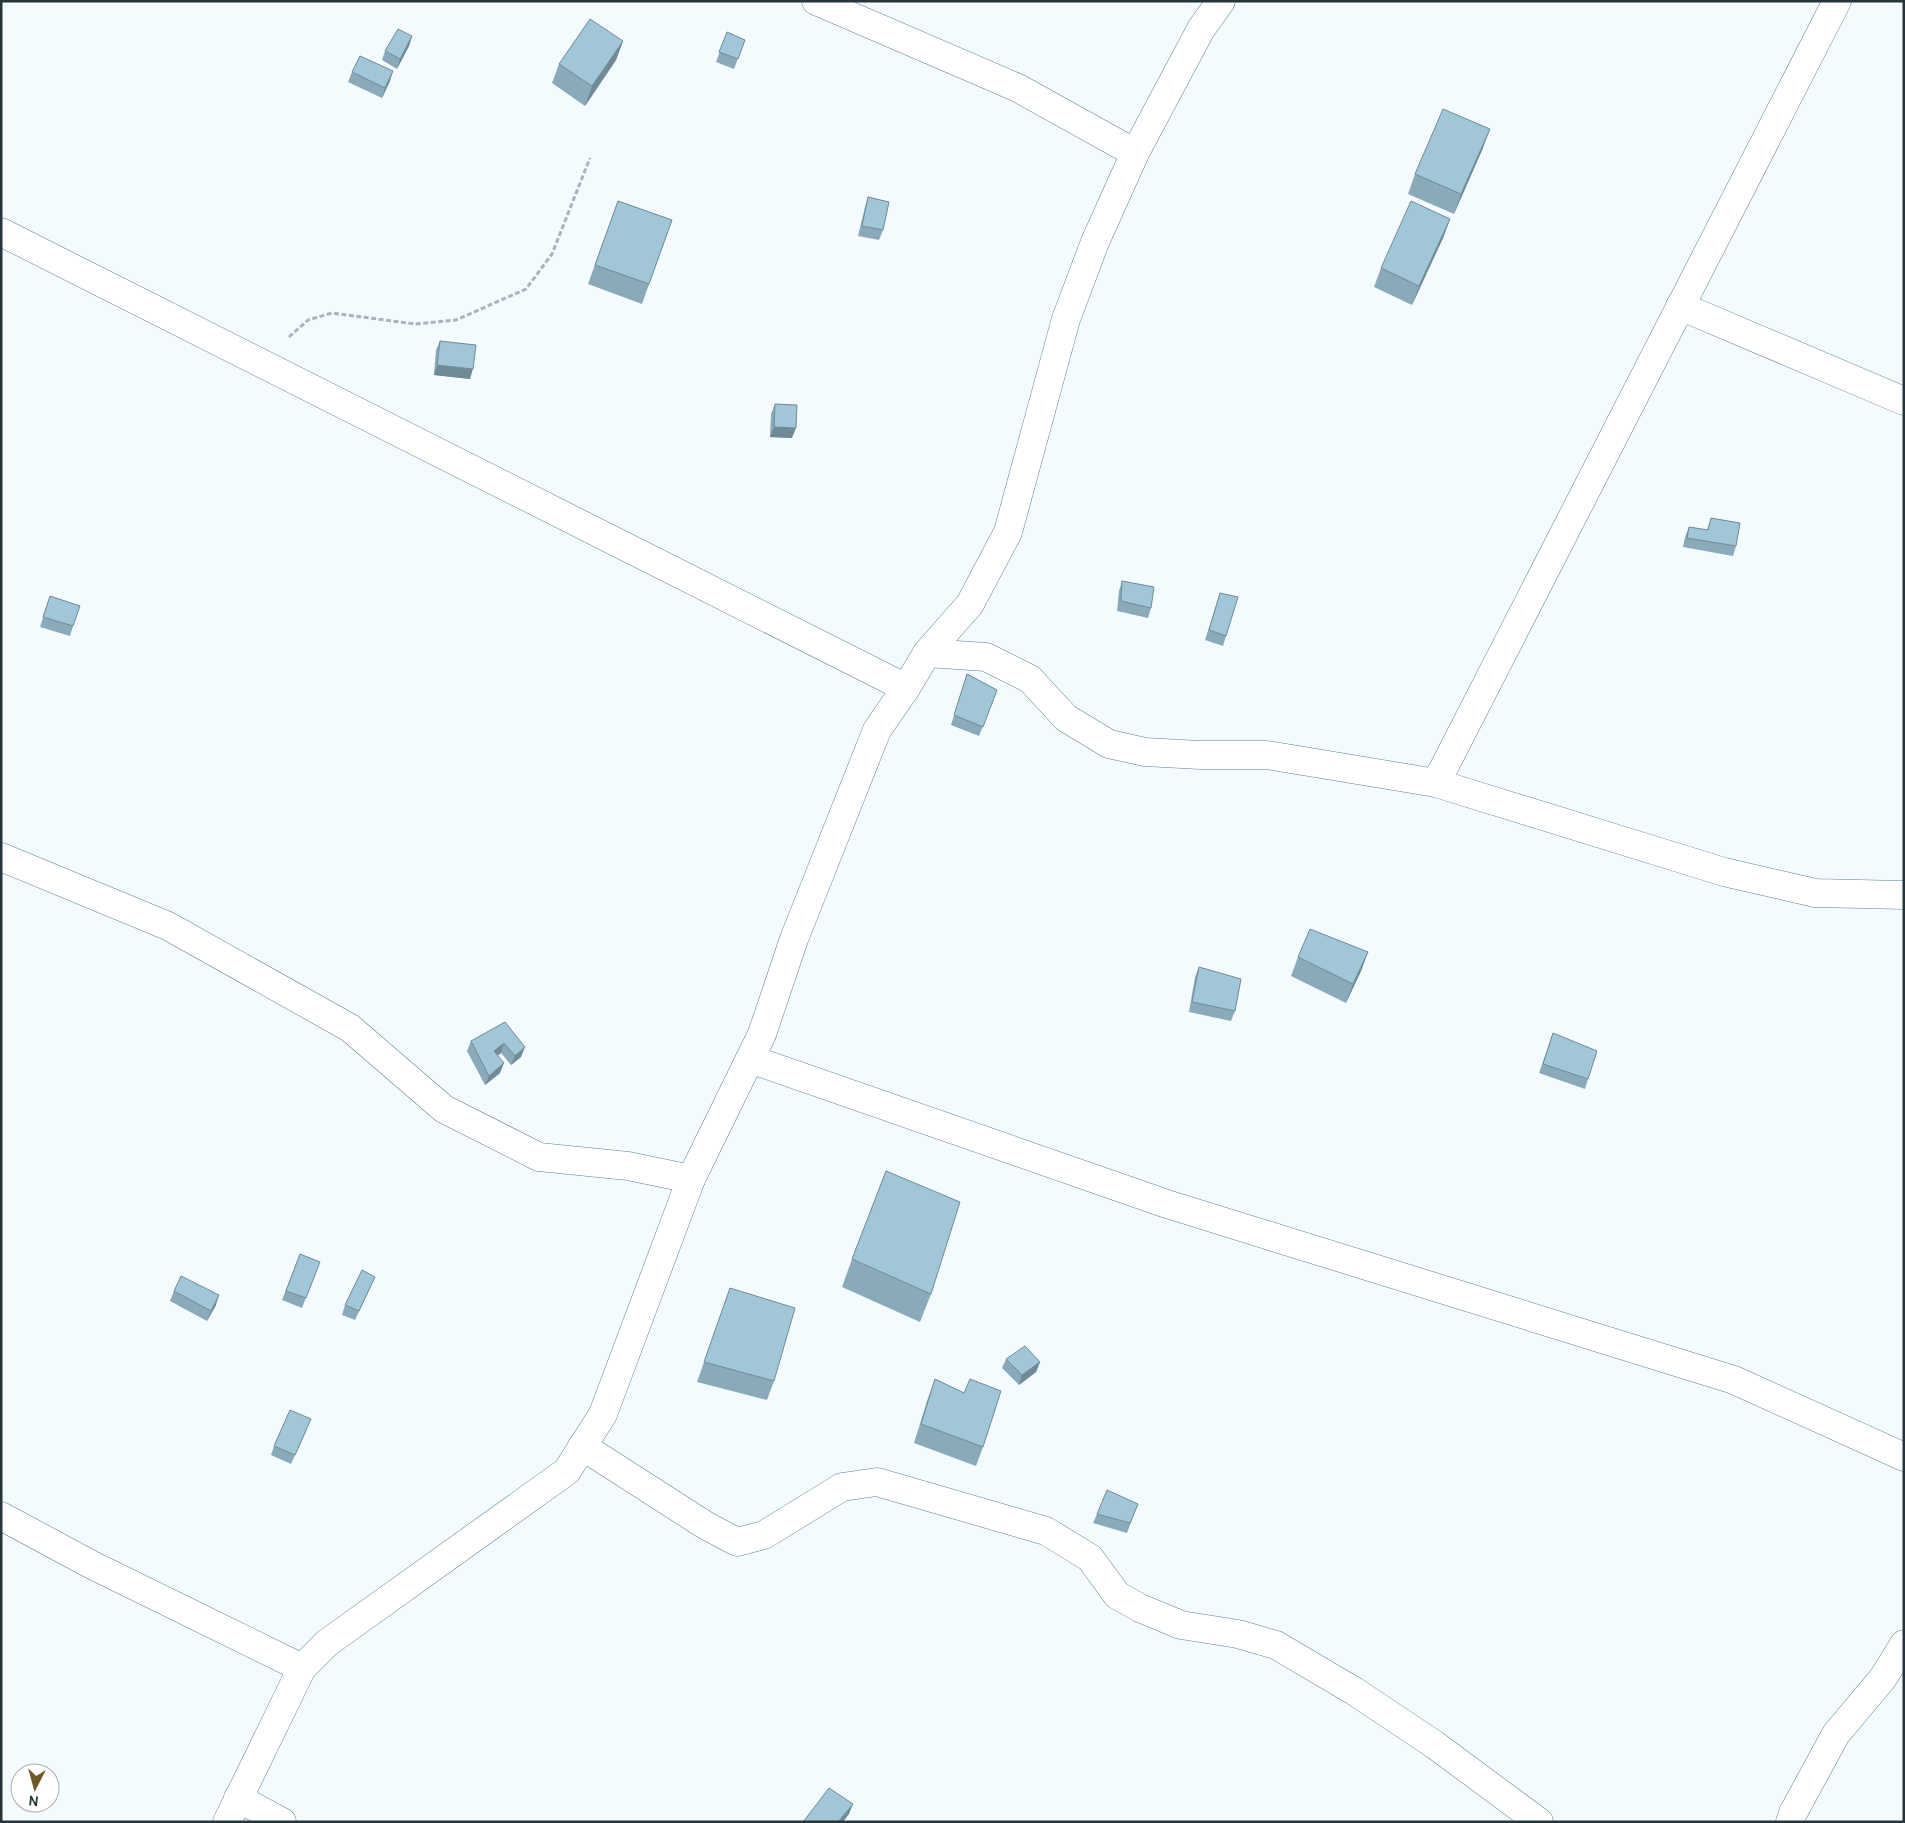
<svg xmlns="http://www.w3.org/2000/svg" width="1905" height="1823" font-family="Cabin,sans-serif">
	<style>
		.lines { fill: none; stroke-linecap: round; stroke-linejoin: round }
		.minor-casing { stroke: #5d8291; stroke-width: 29 }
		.path { stroke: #aab5b9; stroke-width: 3; stroke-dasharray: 5 2.5; stroke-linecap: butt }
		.minor { stroke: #fff; stroke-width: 28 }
		.wall { fill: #8aaab9 }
		.shaded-wall { fill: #708b96 }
		.building { fill: #a0c6d7; stroke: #708b96 }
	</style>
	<rect width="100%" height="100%" fill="#f4fbff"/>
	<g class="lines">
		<g class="minor-casing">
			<g id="minor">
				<polyline points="816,1 1018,88 1135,153"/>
				<polyline points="1,232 906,688"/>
				<polyline points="1680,306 1904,401"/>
				<polyline points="927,653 986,657 1030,679 1066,718 1109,744 1145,752 1200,755 1267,755 1436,783 1724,872 1815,893 1904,895"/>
				<polyline points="1436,783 1837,1"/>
				<polyline points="1,857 168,926 350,1028 444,1109 539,1157 628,1166 691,1179"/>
				<polyline points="750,1059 1167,1204 1734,1380 1904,1457"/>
				<polyline points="582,1446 705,1525 737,1542 764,1535 842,1487 877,1482 1046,1531 1090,1558 1117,1595 1140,1608 1181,1625 1238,1634 1276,1645 1354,1691 1435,1745 1539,1822"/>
				<polyline points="1,1516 92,1565 302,1668"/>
				<polyline points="238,1798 282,1822"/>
				<polyline points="227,1822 302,1668 327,1643 567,1471 603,1414 691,1179 762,1034 794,939 877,730 906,688 927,653 970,604 1008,532 1066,319 1095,242 1135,153 1201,29 1221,1"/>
				<polyline points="1790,1822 1793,1813 1836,1734 1883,1678 1904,1644"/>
			</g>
		</g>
		<polyline class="path" points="289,337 308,320 332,313 415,324 456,320 526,289 552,254 590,158"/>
		<use href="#minor" class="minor"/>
	</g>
	<g class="wall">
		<polygon points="727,32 745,40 734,69 716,62"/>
		<polygon points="412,36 409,46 397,69 382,60 385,51"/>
		<polygon points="623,41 616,60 585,106 552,83 559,64"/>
		<polygon points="352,72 390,81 382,98 348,82"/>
		<polygon points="1483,148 1454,214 1408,194 1415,174"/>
		<polygon points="868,197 883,230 879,240 858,236 865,207"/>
		<polygon points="618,201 672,220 642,304 588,284"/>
		<polygon points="1450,219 1443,238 1412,305 1374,287 1381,268"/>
		<polygon points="440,341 470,379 434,375 436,350"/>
		<polygon points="775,404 792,438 770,437 771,414"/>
		<polygon points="1711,518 1736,546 1733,556 1683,547 1685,537 1689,527 1707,530"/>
		<polygon points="1122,581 1151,608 1148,618 1117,611 1119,591"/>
		<polygon points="1220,593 1226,636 1223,646 1205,640"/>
		<polygon points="50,596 73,626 70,636 40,627"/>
		<polygon points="967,674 997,690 979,736 951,725"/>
		<polygon points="1368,952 1361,971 1346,1003 1291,976 1298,957"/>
		<polygon points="1199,967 1235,1011 1231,1021 1189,1012 1195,977"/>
		<polygon points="505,1022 521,1057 511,1065 501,1053 498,1055 500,1073 485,1085 467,1051 471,1041"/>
		<polygon points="1553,1033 1588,1079 1585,1089 1539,1073"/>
		<polygon points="300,1254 320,1262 302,1308 282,1300"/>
		<polygon points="852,1259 931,1294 920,1322 842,1287"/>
		<polygon points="371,1286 355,1320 342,1315 345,1305"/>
		<polygon points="730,1288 774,1381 767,1400 697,1382"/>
		<polygon points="174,1291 216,1305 207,1321 170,1301"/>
		<polygon points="1006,1359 1040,1362 1036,1372 1019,1385 1002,1368"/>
		<polygon points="935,1379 964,1393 983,1447 976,1466 914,1443 928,1398"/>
		<polygon points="307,1429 291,1464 271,1455 274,1446"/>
		<polygon points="1138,1504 1127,1533 1093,1523 1097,1514"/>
	</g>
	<g class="shaded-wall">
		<polygon points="412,36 409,46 397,69 400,59"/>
		<polygon points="623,41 616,60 585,106 592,86"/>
		<polygon points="393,71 390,81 382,98 385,88"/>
		<polygon points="1490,129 1483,148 1454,214 1461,194"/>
		<polygon points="1450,219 1443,238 1412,305 1419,286"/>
		<polygon points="437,365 473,369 470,379 434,375"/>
		<polygon points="774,427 796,428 792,438 770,437"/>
		<polygon points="1368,952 1361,971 1346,1003 1353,984"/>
		<polygon points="504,1043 501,1053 491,1061 494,1051"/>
		<polygon points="525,1047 521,1057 511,1065 515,1056"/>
		<polygon points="504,1063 500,1073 485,1085 489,1076"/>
		<polygon points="219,1295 216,1305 207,1321 211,1311"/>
		<polygon points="1040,1362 1036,1372 1019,1385 1022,1375"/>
		<polygon points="853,1804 849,1814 843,1822 838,1822"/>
	</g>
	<g class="building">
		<polygon points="590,19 623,41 592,86 559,64"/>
		<polygon points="398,29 412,36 400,59 385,51"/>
		<polygon points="727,32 745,40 738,59 719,52"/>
		<polygon points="360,56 393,71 385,88 352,72"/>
		<polygon points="1443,109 1490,129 1461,194 1415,174"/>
		<polygon points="868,197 889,202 883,230 862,226"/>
		<polygon points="618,201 672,220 649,284 595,265"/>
		<polygon points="1411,201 1450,219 1419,286 1381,268"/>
		<polygon points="440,341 476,345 473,369 437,365"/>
		<polygon points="775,404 797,405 796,428 774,427"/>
		<polygon points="1711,518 1740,523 1736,546 1687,538 1689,527 1708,530"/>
		<polygon points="1122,581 1154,587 1151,608 1121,601"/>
		<polygon points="1220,593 1238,597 1226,636 1209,630"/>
		<polygon points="50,596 80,606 73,626 43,617"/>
		<polygon points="967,674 997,690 983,727 954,715"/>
		<polygon points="1310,929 1368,952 1353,984 1298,957"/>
		<polygon points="1199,967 1241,979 1235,1011 1192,1002"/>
		<polygon points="505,1022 525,1047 515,1056 504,1043 494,1051 504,1063 489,1076 471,1041"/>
		<polygon points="1553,1033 1597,1051 1588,1079 1543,1064"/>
		<polygon points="886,1171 960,1202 931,1294 852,1259"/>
		<polygon points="300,1254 320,1262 306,1298 286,1291"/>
		<polygon points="362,1270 375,1277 359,1311 345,1305"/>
		<polygon points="181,1276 219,1295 211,1311 174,1291"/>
		<polygon points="730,1288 795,1308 774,1381 704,1362"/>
		<polygon points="1025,1346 1040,1362 1022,1375 1006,1359"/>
		<polygon points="935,1379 964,1393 970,1379 1001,1391 983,1447 921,1424"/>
		<polygon points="290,1410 311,1419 295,1455 274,1446"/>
		<polygon points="1107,1490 1138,1504 1130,1523 1097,1514"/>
		<polygon points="829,1788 853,1804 838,1822 803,1822"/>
	</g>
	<rect width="1905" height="1823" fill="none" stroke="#25353b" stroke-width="5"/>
	<g transform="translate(35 1788) rotate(186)"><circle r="24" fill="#ffffff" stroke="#a8aeb1"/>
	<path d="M0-4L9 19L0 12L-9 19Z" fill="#705828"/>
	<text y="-8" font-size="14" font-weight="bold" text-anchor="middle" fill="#25353b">N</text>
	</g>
</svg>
